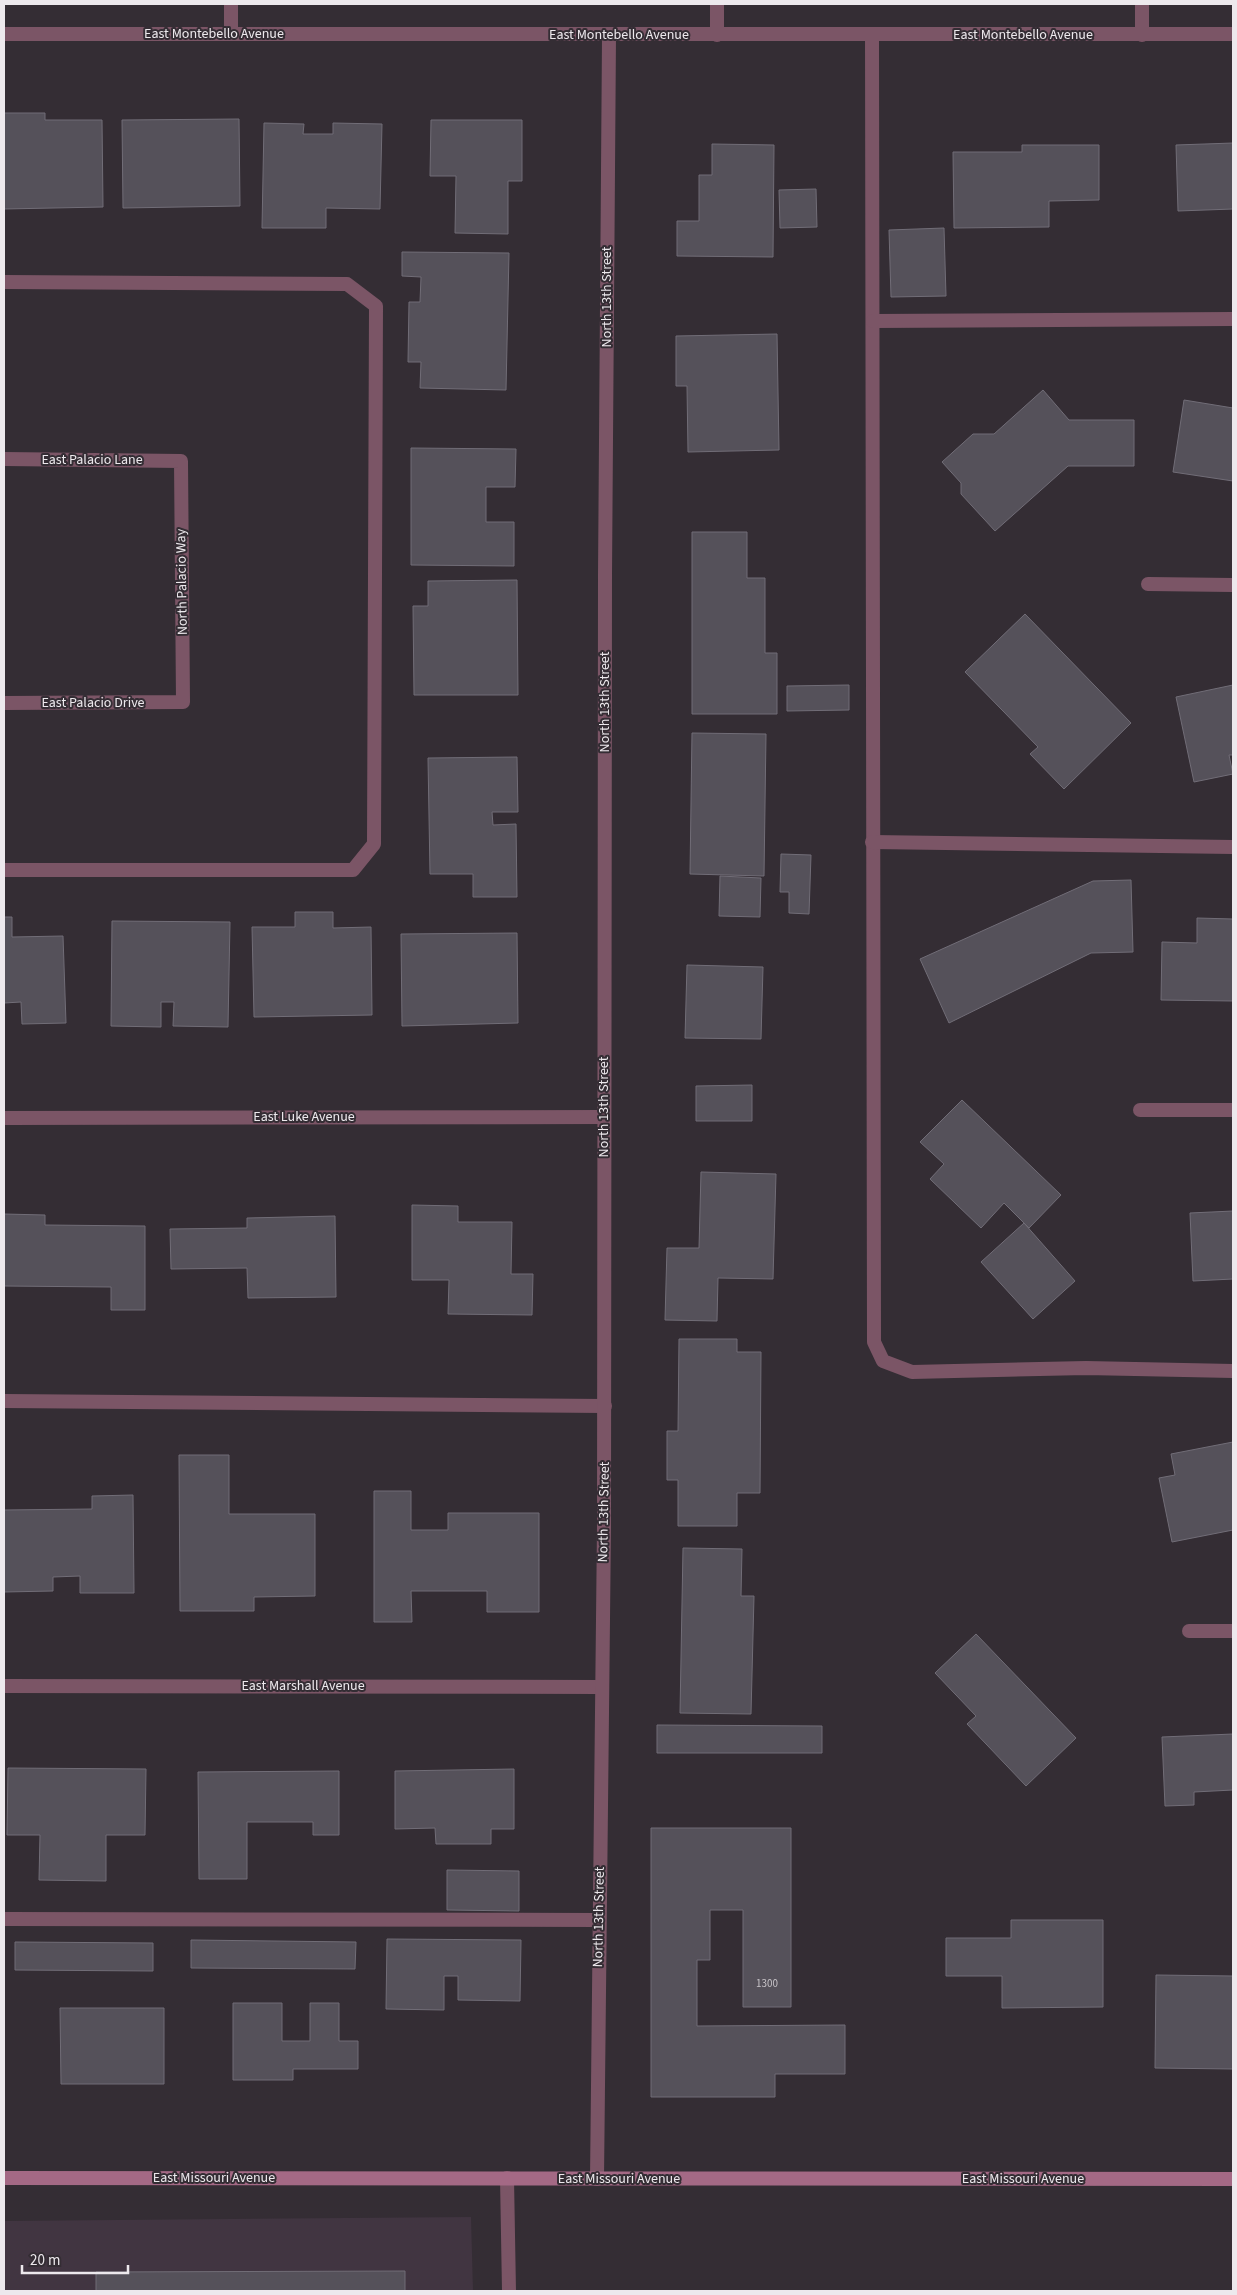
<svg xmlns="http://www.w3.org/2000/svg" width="1237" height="2295" font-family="'Source Sans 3',sans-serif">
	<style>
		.built { fill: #413541 }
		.building { fill: #55515a; stroke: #716d77 }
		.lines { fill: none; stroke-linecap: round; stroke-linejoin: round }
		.service { stroke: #7b5566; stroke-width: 14 }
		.minor { stroke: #7b5566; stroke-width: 14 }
		.secondary { stroke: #a46985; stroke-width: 14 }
		.labels { text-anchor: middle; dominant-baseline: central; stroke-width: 4; stroke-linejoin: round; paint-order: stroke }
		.number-label { font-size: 11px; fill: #c7c3c8 }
		.street-label { font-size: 14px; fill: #ede9ed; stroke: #342d34 }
	</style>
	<rect width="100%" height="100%" fill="#342d34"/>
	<polygon class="built" points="471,2217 473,2291 4,2291 4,2221"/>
	<g class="building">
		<polygon points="4,113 45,113 45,120 102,120 103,207 4,209"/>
		<polygon points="239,119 240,206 123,208 122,120"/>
		<polygon points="431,120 522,120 522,181 508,181 508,234 455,233 456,176 430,176"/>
		<polygon points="264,123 304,124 303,134 333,134 333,123 382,124 380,209 326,208 326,228 262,228"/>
		<polygon points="1233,143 1233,209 1178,211 1176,145"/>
		<polygon points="712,144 774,145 773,257 677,256 677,221 699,221 699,175 712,175"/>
		<polygon points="1022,145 1099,145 1099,200 1049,201 1049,227 954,228 953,152 1022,152"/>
		<polygon points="816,189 817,227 780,228 779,190"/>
		<polygon points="944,228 946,296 891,297 889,230"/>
		<polygon points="402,252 509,253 506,390 420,388 421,362 408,362 409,302 420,302 421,277 402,276"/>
		<polygon points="777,334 779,450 688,452 687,386 676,386 676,336"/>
		<polygon points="1043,390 1069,420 1134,420 1134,466 1068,466 995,531 961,494 961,483 942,462 973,434 994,434"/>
		<polygon points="1184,400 1233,408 1233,481 1173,472"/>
		<polygon points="411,448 516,449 515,487 486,487 486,522 514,522 514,566 411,565"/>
		<polygon points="692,532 747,532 747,578 765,578 765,653 777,653 777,714 692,714"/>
		<polygon points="517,580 518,695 414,695 413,606 428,606 428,581"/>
		<polygon points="1025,614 1131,723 1064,789 1030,754 1038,747 965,672"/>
		<polygon points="849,685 849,710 787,711 787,686"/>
		<polygon points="1233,685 1233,755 1229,755 1233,774 1194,782 1176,697"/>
		<polygon points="692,733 766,734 764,876 690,874"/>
		<polygon points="517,757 518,812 492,812 493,825 516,824 517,897 473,897 473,874 430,874 428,758"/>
		<polygon points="781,854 811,855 809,914 789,913 789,892 780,892"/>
		<polygon points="720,876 761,878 760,917 719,916"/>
		<polygon points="1131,880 1133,952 1091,953 949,1023 920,959 1093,881"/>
		<polygon points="295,912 333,912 333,928 371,927 372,1015 254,1017 252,927 295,927"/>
		<polygon points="4,917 12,917 12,937 63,936 66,1023 22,1024 21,1002 4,1003"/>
		<polygon points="1197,918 1233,919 1233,1001 1161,1000 1162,942 1197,943"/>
		<polygon points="112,921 230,922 228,1027 173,1026 174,1002 161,1002 161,1027 111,1026"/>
		<polygon points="517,933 518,1023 402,1026 401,934"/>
		<polygon points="687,965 763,967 761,1039 685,1038"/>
		<polygon points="752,1085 752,1121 696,1121 696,1086"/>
		<polygon points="962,1100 1061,1195 1029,1228 1004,1203 981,1228 930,1179 944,1164 920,1142"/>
		<polygon points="701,1172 776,1174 773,1279 718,1278 717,1321 665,1320 667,1248 699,1248"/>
		<polygon points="412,1205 458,1206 458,1222 512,1222 511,1274 533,1274 532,1315 448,1314 449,1280 412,1280"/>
		<polygon points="1233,1211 1233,1279 1193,1281 1190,1213"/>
		<polygon points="4,1214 45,1215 45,1225 145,1226 145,1310 111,1310 111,1287 4,1286"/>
		<polygon points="335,1216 336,1297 248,1298 247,1268 171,1269 170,1229 247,1228 247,1218"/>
		<polygon points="1024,1223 1075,1281 1033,1319 981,1262"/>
		<polygon points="679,1339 737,1339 737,1352 761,1352 760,1493 737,1493 737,1526 678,1526 678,1480 667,1480 667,1431 678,1431"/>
		<polygon points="1233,1442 1233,1530 1172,1542 1159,1478 1175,1475 1171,1454"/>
		<polygon points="179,1455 229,1455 229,1514 315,1514 315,1596 254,1597 254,1611 180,1611"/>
		<polygon points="374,1491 411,1491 411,1530 448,1530 448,1513 539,1513 539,1612 487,1612 487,1591 411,1591 412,1622 374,1622"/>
		<polygon points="133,1495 134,1593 80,1593 80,1576 53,1577 53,1591 4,1592 4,1510 92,1509 92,1496"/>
		<polygon points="683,1548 742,1549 741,1596 754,1596 751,1714 680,1713"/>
		<polygon points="976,1634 1076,1738 1026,1786 967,1724 976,1716 935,1673"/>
		<polygon points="657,1725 822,1726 822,1753 657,1753"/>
		<polygon points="1233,1734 1233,1790 1194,1792 1194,1805 1165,1806 1162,1737"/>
		<polygon points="8,1768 146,1769 145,1835 106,1835 106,1881 39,1880 40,1835 7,1835"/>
		<polygon points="514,1769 514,1829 491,1829 491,1844 436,1844 435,1828 395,1829 395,1771"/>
		<polygon points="339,1771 339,1835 313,1835 313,1822 247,1822 247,1879 199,1879 198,1772"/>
		<polygon points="651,1828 791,1828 791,2007 743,2007 743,1910 710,1910 710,1960 697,1960 697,2026 845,2025 845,2074 775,2074 775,2097 651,2097"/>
		<polygon points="447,1870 519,1871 519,1911 447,1910"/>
		<polygon points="1011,1920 1103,1920 1103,2007 1002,2008 1002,1976 946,1976 946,1938 1011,1938"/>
		<polygon points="387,1939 521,1940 520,2001 458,2000 458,1976 444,1976 444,2010 386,2009"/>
		<polygon points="191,1940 356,1942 355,1969 191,1968"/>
		<polygon points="15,1942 153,1943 153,1971 15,1970"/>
		<polygon points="1156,1975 1233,1976 1233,2069 1155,2068"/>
		<polygon points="233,2003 282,2003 282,2041 310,2041 310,2003 339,2003 339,2041 358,2041 358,2069 293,2069 293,2080 233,2080"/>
		<polygon points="60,2008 164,2008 164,2084 61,2084"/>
		<polygon points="405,2271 405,2291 96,2291 96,2272"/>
	</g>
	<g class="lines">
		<g class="service">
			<polyline points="872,34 874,1342 883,1361 912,1372 1086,1368 1233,1371"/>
			<polyline points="4,282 347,284 376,306 374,844 353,870 4,870"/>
			<polyline points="873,321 1233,319"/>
			<polyline points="872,842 1233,847"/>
			<polyline points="4,1401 605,1406"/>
			<polyline points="4,1919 599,1920"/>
		</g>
		<g class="minor">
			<polyline points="231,4 231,34"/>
			<polyline points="717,4 717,35"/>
			<polyline points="1142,4 1142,35"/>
			<polyline points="4,34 1233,34"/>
			<polyline points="4,459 181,461 183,702 4,703"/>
			<polyline points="1148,584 1233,585"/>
			<polyline points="1140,1110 1233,1110"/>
			<polyline points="4,1118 604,1117"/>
			<polyline points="1189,1631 1233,1631"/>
			<polyline points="4,1686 601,1687"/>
			<polyline points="507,2178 509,2291"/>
			<polyline points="597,2179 604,1526 605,575 609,36"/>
		</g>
		<polyline class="secondary" points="4,2178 1233,2179"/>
	</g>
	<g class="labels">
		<g class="number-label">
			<text x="767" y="1983">1300</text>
		</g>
		<g class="street-label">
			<text x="214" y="34">East Montebello Avenue</text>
			<text x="619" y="35">East Montebello Avenue</text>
			<text x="1023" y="35">East Montebello Avenue</text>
			<text transform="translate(607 297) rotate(-90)">North 13th Street</text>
			<text x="92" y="460">East Palacio Lane</text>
			<text transform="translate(182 582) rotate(-91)">North Palacio Way</text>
			<text transform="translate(605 702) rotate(-90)">North 13th Street</text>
			<text x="93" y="703">East Palacio Drive</text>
			<text transform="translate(604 1107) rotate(-90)">North 13th Street</text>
			<text x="304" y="1117">East Luke Avenue</text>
			<text transform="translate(604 1512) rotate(-89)">North 13th Street</text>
			<text x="303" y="1686">East Marshall Avenue</text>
			<text transform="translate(599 1917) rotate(-89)">North 13th Street</text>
			<text x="214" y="2178">East Missouri Avenue</text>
			<text x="619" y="2179">East Missouri Avenue</text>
			<text x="1023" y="2179">East Missouri Avenue</text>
		</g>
	</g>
	<rect width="1237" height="2295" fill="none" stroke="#ede9ed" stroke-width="10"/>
	<path d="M22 2265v8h106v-8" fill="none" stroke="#ede9ed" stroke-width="2.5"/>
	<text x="30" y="2265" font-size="15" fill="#ede9ed" stroke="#342d34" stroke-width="4" paint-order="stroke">20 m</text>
</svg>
